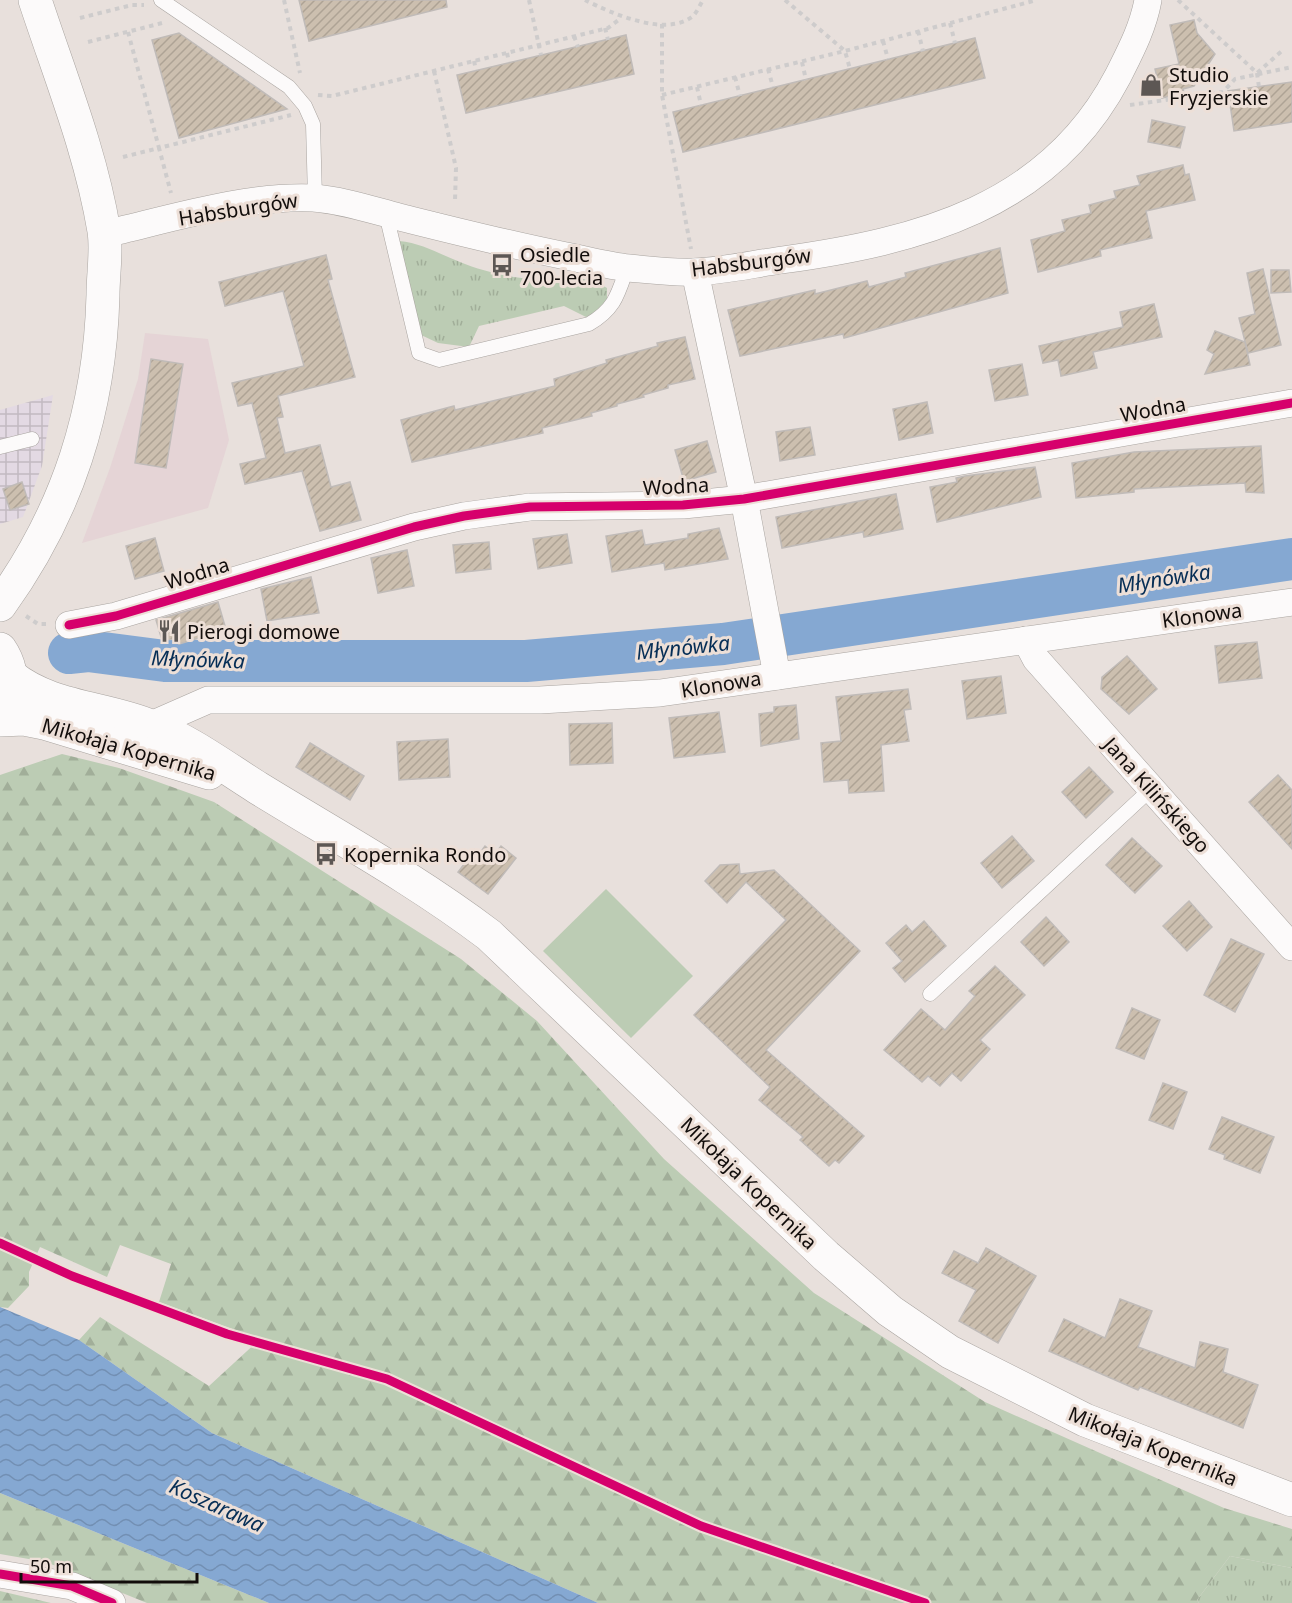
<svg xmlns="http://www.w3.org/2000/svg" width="1292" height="1603" font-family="'Noto Sans',sans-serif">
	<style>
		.commercial { fill: #e5d4d6 }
		.industrial { fill: url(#industrial-grid) }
		.grass { fill: url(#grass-tufts) }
		.forest { fill: url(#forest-firs) }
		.pitch { fill: #bcccb4 }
		.water { fill: url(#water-waves) }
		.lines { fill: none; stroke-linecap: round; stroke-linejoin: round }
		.river { stroke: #85a8d2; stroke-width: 42 }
		.building { fill: url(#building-hatch); stroke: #c0bbb8; stroke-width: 1.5 }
		.lane-casing { stroke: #a9a4a0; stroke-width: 15 }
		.street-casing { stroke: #a9a4a0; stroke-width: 28 }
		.secondary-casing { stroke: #a9a4a0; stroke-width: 34 }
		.primary-casing { stroke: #a9a4a0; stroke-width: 34 }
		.path { stroke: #cecccc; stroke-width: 4; stroke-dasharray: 4.5 4.5; stroke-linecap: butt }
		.lane { stroke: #fcfafa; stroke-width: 14 }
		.street { stroke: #fcfafa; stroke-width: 27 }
		.secondary { stroke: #fcfafa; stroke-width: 33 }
		.primary { stroke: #fcfafa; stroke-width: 33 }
		.cycleway-casing { stroke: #eddfd7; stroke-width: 13 }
		.cycleway { stroke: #d6006c; stroke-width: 9 }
		.labels { text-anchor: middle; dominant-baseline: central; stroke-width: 6; stroke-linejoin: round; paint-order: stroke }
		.poi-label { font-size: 20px; fill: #120d0b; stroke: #eddfd7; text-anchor: start }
		.street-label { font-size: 20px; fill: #120d0b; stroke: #eddfd7 }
		.water-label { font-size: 21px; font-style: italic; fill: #062e56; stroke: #eddfd7 }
	</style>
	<defs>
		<pattern id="industrial-grid" width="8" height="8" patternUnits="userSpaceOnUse" patternTransform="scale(1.5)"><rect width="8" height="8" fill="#e3d9e3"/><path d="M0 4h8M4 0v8" fill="none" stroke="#c2b9c1"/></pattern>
		<pattern id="grass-tufts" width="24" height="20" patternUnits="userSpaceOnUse" patternTransform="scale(1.5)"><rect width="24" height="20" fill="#bcccb4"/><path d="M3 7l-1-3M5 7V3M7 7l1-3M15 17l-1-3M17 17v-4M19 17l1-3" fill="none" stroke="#a1ae99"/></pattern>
		<pattern id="forest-firs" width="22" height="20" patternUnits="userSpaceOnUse" patternTransform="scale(1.5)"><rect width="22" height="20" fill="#bcccb4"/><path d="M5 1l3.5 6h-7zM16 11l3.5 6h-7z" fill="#a1ae99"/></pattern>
		<pattern id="water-waves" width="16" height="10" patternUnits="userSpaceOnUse" patternTransform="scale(1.5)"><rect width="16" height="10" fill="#85a8d2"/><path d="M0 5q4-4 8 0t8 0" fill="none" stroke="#728fb3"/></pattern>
		<pattern id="building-hatch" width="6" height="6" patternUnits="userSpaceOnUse" patternTransform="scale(1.5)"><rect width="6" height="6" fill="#ccbfaf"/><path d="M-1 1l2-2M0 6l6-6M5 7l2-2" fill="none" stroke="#aea395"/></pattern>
	</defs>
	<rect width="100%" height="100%" fill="#e8e0dc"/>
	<polygon class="commercial" points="145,333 208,339 229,440 208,508 82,543 110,468 138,379"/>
	<polygon class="industrial" points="53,395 42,466 23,517 0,524 0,410"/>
	<g class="grass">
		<path d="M399,241C422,243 439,254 460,262C481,271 508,277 531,279C558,281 582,272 607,288V300L595,313L586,317L564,306L479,326L469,347L438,343L419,334Z"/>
		<polygon points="1230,1556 1292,1568 1292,1603 1199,1603 1197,1600"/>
	</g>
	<g class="forest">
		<polygon points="62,754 119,768 214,802 461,959 537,1021 664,1159 814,1293 985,1402 1224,1508 1292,1529 1292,1568 1230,1556 1197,1600 1199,1603 598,1603 212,1433 79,1340 100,1317 209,1386 260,1339 159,1302 171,1264 120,1245 107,1277 40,1247 29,1272 29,1286 8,1308 0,1307 0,775"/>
		<polygon points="0,1493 269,1603 147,1603 46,1562 0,1554"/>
		<polygon points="0,1591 51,1603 0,1603"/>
	</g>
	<polygon class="pitch" points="606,889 693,976 631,1038 543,951"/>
	<polygon class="water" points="0,1307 79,1340 212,1433 598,1603 269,1603 0,1493"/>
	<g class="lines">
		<polyline class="river" points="69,653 88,651 165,661 526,661 723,644 1292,559"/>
	</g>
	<g class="building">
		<polygon points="299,0 446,0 447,7 309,41"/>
		<polygon points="1194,20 1197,33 1215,54 1194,86 1183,89 1184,93 1162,98 1155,69 1179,64 1170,25"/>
		<polygon points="179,33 287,109 179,138 152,40"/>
		<polygon points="626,35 634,74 466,113 457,75"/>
		<polygon points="975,38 985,78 683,152 673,112"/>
		<polygon points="1292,82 1292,122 1234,131 1228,91"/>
		<polygon points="1152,120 1185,127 1180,148 1148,142"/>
		<polygon points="1183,165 1185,175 1189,174 1195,200 1146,211 1152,238 1100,250 1101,256 1038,272 1031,240 1065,231 1062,220 1091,213 1089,205 1116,198 1114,191 1140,185 1137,176"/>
		<polygon points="1000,248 1008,293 844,338 843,334 740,356 728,310 815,290 815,294 867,281 869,287 906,277 905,273"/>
		<polygon points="326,255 332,279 328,280 355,377 278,396 283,417 277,418 285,453 320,445 331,487 350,482 361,520 320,531 302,471 245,484 240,464 266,458 252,403 238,406 232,383 304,366 283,291 225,306 219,282"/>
		<polygon points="1263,269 1281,345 1248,353 1239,318 1255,314 1247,273"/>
		<polygon points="1271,270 1289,270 1291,292 1271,293"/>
		<polygon points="1154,304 1162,337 1093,352 1097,368 1061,376 1058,360 1043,363 1039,346 1123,327 1120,312"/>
		<polygon points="1215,331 1245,342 1250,365 1205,374 1214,354 1207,350"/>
		<polygon points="685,337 695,379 668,385 668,388 643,395 644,397 617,404 617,406 591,413 592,416 542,428 543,433 412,462 401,420 454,406 455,410 555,386 554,379 607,363 606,360 658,346 657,343"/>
		<polygon points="151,359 183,364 166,468 135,463"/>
		<polygon points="1022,364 1028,395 995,401 989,370"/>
		<polygon points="927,402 933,433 899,440 893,409"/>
		<polygon points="810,427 815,455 780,461 776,432"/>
		<polygon points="707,441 716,472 684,481 675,450"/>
		<polygon points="1261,446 1264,493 1246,492 1245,483 1134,489 1134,492 1076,498 1072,463 1134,452"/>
		<polygon points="1035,467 1041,497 937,522 930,487 957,482 956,478 965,476"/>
		<polygon points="22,482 29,504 10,510 3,489"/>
		<polygon points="896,494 903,529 864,537 863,532 782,548 776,517"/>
		<polygon points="719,528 728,559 665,570 664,563 612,572 606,536 642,530 645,545 688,538 688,534"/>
		<polygon points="567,534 572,563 538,569 533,539"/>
		<polygon points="155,538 164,571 135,579 126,546"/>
		<polygon points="489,542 491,569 456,573 453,545"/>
		<polygon points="407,550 414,586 378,593 371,558"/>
		<polygon points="311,577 319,613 267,621 261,589"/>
		<polygon points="218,602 225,626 208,631 209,635 179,644 178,639 162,640 156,620"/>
		<polygon points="1257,642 1262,678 1219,683 1215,646"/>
		<polygon points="1127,656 1157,689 1129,714 1101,689 1102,677"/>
		<polygon points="1001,676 1006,713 967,719 962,681"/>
		<polygon points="908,689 911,709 904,710 909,741 881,745 884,791 849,793 848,780 824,782 821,743 841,741 836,697"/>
		<polygon points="796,705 799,739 761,746 759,714 774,712 774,707"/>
		<polygon points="719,712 725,752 674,758 669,718"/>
		<polygon points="612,723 613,763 570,765 569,724"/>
		<polygon points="448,739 450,777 399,780 397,742"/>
		<polygon points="310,743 364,776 350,800 296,767"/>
		<polygon points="1089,767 1113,792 1086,818 1062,792"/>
		<polygon points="1278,775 1292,790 1292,849 1249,802"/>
		<polygon points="1012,836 1034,861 1002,888 981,863"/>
		<polygon points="1132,838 1162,866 1135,893 1106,865"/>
		<polygon points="485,846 495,854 501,846 516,858 488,894 458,872 475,850 479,854"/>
		<polygon points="739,864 740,874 774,870 860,951 766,1050 864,1136 839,1163 835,1160 829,1166 800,1140 803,1137 759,1100 770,1087 694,1015 786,920 746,882 727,903 705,881 720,865"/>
		<polygon points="1189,901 1212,927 1187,951 1163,926"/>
		<polygon points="1046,917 1069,942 1044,966 1021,942"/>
		<polygon points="924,921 946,946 905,982 893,968 902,961 886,943 906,925 912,932"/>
		<polygon points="1231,939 1264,954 1235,1012 1204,995"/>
		<polygon points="995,966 1025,995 980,1040 990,1049 961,1081 952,1073 940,1086 928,1076 922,1082 884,1050 921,1009 945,1030 975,996 969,991"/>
		<polygon points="1132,1008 1160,1020 1144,1059 1116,1048"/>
		<polygon points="1163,1083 1187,1092 1173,1129 1149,1120"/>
		<polygon points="1222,1117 1274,1137 1260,1173 1224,1159 1225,1155 1209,1149"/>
		<polygon points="986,1248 1036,1276 998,1343 959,1321 976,1290 942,1273 954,1251 978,1263"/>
		<polygon points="1120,1299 1152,1311 1138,1347 1195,1368 1200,1342 1228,1349 1223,1372 1258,1385 1243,1428 1140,1387 1138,1390 1049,1351 1064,1319 1105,1338"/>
	</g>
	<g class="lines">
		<g class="lane-casing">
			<g id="lane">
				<polyline points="161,0 289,87 305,106 313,124 315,198"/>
				<path d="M386,214L419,353L439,360L589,324C615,309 618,294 627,268"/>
				<polyline points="0,447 32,439"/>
				<polyline points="930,994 1151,789"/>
			</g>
		</g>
		<g class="street-casing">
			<g id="street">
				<path d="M105,234C170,219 246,195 313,198C342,200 372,210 399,217C455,231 510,245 566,256C587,260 608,266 629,268C650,270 673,273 694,272C723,271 753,264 782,260C918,241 1049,208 1118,76C1130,52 1143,28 1148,0"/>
				<polyline points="695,272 744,499 777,676"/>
				<polyline points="69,625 116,616 414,527 464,516 530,507 683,505 744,499 1292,403"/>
				<polyline points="1026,640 1036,659 1292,947"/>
				<polyline points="151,725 208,700 540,700 660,693 1292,602"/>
				<polyline points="0,1574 72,1586 112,1603"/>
			</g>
		</g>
		<g class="secondary-casing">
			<path id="secondary" d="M0,605C68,511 100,410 103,295C103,274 107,251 104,231C91,152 60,76 35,0"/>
		</g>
		<g class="primary-casing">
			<g id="primary">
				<path d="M0,649C9,662 14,680 9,696"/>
				<path d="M11,676C50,708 105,707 151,726C190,741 223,766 258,788C336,836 415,879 489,935L826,1256L890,1311L950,1352L1085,1420L1292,1500"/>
				<polyline points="0,720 24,719 44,723 209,773"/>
			</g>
		</g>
		<g class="path">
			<polyline points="284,0 300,73"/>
			<polyline points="529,0 541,55"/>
			<path d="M585,0C611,13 666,38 693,16C697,12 700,5 703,0"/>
			<polyline points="785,0 845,51 850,69"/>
			<polyline points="1178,0 1257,73 1283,50"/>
			<polyline points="80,18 132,5 144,5"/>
			<polyline points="950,23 955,43"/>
			<polyline points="662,24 662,95 691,249"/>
			<polyline points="605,28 608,40"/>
			<polyline points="918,31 923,51"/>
			<polyline points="128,32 159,148 291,115"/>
			<polyline points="574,36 578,47"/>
			<polyline points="883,41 888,59"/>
			<polyline points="88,42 162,23"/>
			<polyline points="507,53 509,62"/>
			<polyline points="474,61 476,70"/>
			<polyline points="802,62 806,80"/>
			<polyline points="768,69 773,87"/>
			<polyline points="434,71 456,168 455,200"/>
			<polyline points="1257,73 1259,87"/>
			<polyline points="735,77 740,96"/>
			<polyline points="697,87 701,105"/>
			<polyline points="318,95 332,96 608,28 621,18"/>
			<polyline points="662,95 845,51 1037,0"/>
			<polyline points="1130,105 1223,92 1235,79 1292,67"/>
			<polyline points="123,157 159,148 171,193"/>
			<polyline points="26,616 38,624 46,624"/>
		</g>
		<use href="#lane" class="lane"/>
		<use href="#street" class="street"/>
		<use href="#secondary" class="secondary"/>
		<use href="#primary" class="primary"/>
		<g class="cycleway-casing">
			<g id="cycleway">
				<polyline points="69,625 116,616 414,527 464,516 530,507 683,505 744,499 1292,403"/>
				<polyline points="0,1243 72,1276 227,1334 387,1379 701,1526 925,1603"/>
				<polyline points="0,1574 72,1586 112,1603"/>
			</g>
		</g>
		<use href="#cycleway" class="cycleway"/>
	</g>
	<defs>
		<g id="shop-bare" transform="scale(1.8)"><path d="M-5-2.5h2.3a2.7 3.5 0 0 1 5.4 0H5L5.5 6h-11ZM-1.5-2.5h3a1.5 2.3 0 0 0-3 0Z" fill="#5d5754" stroke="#eddfd7" stroke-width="2.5" paint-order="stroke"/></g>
		<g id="bus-bare" transform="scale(1.8)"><path d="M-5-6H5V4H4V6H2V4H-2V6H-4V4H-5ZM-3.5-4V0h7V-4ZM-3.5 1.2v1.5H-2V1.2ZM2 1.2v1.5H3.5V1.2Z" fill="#5d5754" stroke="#eddfd7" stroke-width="2.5" paint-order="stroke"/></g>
		<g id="restaurant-bare" transform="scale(1.8)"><path d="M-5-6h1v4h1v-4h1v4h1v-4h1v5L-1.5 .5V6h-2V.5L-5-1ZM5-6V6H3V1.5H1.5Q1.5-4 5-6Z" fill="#5d5754" stroke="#eddfd7" stroke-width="2.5" paint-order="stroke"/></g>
	</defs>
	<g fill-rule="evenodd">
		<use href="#shop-bare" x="1151" y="85"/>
		<use href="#bus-bare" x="502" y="265"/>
		<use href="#restaurant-bare" x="169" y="631"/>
		<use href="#bus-bare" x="326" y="854"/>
	</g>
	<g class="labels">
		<g class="poi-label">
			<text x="1169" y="74">Studio<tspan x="1169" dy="23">Fryzjerskie</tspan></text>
			<text x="520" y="254">Osiedle<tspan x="520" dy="23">700-lecia</tspan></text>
			<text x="187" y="631">Pierogi domowe</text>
			<text x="344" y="854">Kopernika Rondo</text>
		</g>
		<g class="street-label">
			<text transform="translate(238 209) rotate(-9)">Habsburgów</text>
			<text transform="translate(751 262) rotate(-7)">Habsburgów</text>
			<text transform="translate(1153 409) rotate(-10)">Wodna</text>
			<text transform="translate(676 486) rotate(-3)">Wodna</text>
			<text transform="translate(197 573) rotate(-17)">Wodna</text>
			<text transform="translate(1202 615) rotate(-8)">Klonowa</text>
			<text transform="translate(721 684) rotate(-9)">Klonowa</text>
			<text transform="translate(129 749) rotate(16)">Mikołaja Kopernika</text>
			<text transform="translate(1157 795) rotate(48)">Jana Kilińskiego</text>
			<text transform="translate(749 1183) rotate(44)">Mikołaja Kopernika</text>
			<text transform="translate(1153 1446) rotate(22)">Mikołaja Kopernika</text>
		</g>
		<g class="water-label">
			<text transform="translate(1164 578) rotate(-9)">Młynówka</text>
			<text transform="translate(683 647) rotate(-6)">Młynówka</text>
			<text transform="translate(198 659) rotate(2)">Młynówka</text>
			<text transform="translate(217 1505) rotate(24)">Koszarawa</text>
		</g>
	</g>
	<path d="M21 1573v9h176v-9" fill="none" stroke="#120d0b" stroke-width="3"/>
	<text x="30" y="1573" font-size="18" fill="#120d0b" stroke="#eddfd7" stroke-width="4.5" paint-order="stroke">50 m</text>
</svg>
